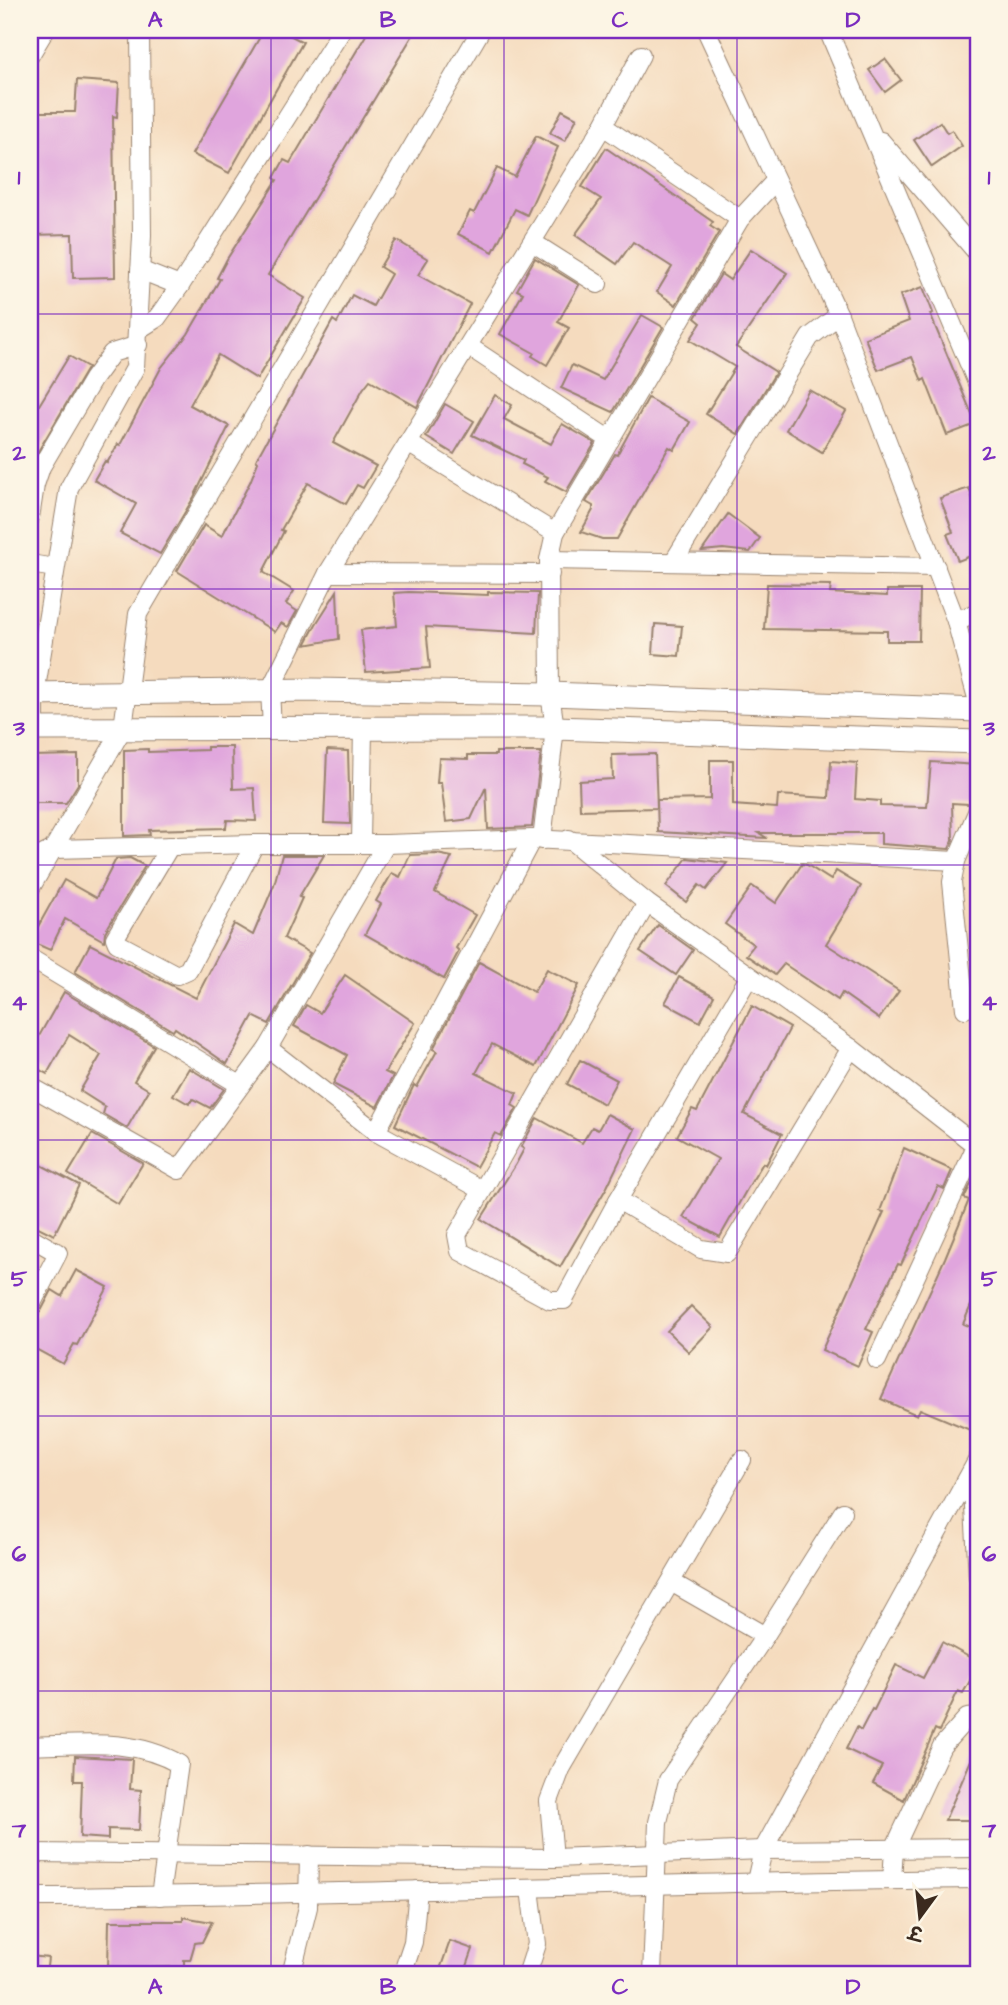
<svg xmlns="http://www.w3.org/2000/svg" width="1008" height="2005" font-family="'Architects Daughter','Playpen Sans Deva',sans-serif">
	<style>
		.building { fill: #e0a5dd }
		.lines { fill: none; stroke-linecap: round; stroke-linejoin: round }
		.minor-casing { stroke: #98826e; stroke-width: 20 }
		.tertiary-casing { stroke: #98826e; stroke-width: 25 }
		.minor { stroke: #fff; stroke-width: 18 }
		.tertiary { stroke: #fff; stroke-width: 23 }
		.grid { fill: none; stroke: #7b2cbf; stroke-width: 2; stroke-opacity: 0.55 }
		.neatline { fill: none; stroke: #7b2cbf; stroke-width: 2.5 }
		.grid-label { font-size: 23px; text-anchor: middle; font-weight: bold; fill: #7b2cbf }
	</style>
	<rect width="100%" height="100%" fill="#fcf5e5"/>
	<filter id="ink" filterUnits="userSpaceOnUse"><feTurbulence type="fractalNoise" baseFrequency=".0143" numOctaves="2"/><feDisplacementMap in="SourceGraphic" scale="14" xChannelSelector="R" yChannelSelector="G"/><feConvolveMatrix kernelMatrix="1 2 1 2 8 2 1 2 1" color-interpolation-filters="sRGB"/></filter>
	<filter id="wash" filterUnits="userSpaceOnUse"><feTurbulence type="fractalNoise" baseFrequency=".00686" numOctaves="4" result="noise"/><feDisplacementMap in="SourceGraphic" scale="28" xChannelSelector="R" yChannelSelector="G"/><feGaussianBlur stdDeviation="1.57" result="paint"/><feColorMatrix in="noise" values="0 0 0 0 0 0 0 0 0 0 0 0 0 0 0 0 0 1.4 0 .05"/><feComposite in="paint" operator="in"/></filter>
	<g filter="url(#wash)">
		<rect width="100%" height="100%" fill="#f5dbbe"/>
		<g id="blocks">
			<g class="building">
				<polygon points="264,30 280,30 303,42 229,173 192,154"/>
				<polygon points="369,30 416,30 268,275 305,298 257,379 218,355 190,405 229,426 194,497 160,554 120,533 136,504 94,480 105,461 107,463 118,444 120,445 161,368 188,334 220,279 217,278 227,259 277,180 274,178 284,160 290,163"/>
				<polygon points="885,59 901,80 885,92 869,70"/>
				<polygon points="77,80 119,83 117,117 113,116 115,277 73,278 72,234 30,235 30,112 75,112"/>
				<polygon points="562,110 577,118 565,141 550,133"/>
				<polygon points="940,122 947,133 952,130 962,146 932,167 914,140"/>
				<polygon points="536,136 558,147 527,215 515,209 493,252 458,234 470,211 474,213 497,168 515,177"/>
				<polygon points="606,148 713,222 710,226 719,232 676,305 657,292 672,267 633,242 617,264 575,235 601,199 582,187"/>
				<polygon points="396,240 428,259 418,275 470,304 417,407 370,380 363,389 333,443 376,466 363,488 357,485 346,504 308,483 281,530 284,531 263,572 294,591 286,604 297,611 288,627 281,623 275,632 177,571 204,525 222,536 250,482 258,462 256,460 333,320 337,323 352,295 373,306 391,274 380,267"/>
				<polygon points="751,249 787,273 736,347 776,372 738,434 706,414 735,367 690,340 701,323 695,318 721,274 730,280"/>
				<polygon points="535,258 579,285 558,322 569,328 547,365 532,356 534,353 500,334 523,293 517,290"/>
				<polygon points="923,287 933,313 930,314 976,424 947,435 925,379 922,381 912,357 878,370 865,338 909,321 900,295"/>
				<polygon points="642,315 663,327 613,412 561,388 572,365 603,380"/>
				<polygon points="69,356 88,367 30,465 30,420"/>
				<polygon points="809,390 846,411 822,452 786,430"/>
				<polygon points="495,395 512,405 504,419 551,444 562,424 595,443 566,492 545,481 548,477 522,464 524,460 472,435"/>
				<polygon points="648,398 690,422 674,450 669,447 617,539 602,539 581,532 593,510 593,506 586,502 615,454 617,455"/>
				<polygon points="445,404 474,421 454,454 426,437"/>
				<polygon points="969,488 978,514 978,553 958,561 947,534 953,532 940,498"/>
				<polygon points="728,514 760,538 750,552 723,549 702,551"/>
				<polygon points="767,584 831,585 830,593 887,596 887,590 920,590 919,641 887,641 887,631 764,629"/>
				<polygon points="337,591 339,639 305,645 316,624"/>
				<polygon points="409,592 488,595 488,592 538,593 536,633 426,627 430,668 366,672 361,630 397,626 394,593"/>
				<polygon points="655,624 682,626 679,656 653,654"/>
				<polygon points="207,747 232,747 233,789 254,788 256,821 227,820 226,828 149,830 150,835 124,836 124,750 148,749 148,752 207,750"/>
				<polygon points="327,750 348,751 350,824 324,823"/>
				<polygon points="496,752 541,752 532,827 488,829 486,787 471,819 446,822 441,783 437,783 439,758 468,759 468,755 496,755"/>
				<polygon points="655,754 657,808 580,810 579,781 613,779 612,755"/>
				<polygon points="78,755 78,784 66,803 30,803 30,756"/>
				<polygon points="710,760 733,760 733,805 777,808 778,795 829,798 831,761 857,763 855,799 880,801 880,806 927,807 931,762 978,765 978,799 969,804 952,803 953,840 949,849 881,844 881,833 759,833 767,838 658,832 657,800 710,799"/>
				<polygon points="437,854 452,857 435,892 475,915 456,948 459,951 444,979 365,934 381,904 376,901 392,873 400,877 410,855"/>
				<polygon points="282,855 324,855 299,897 302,898 284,938 310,953 269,1024 253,1016 227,1064 175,1028 173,1031 75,972 90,944 196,998 234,924 253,935 274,885"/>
				<polygon points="130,858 145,866 105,932 104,941 65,919 50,950 30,941 64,880 96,898 116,859"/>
				<polygon points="687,858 727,863 706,890 699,885 686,902 666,886"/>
				<polygon points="802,864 807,865 831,880 836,871 861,886 826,944 899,991 879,1019 842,993 838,1000 784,964 775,975 746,955 754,945 725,924 752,886 776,903"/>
				<polygon points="658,925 693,950 676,975 640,951"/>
				<polygon points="479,962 534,992 547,969 579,985 536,1067 492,1044 476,1073 517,1093 512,1105 517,1108 501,1136 495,1133 476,1167 395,1125 414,1085 417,1087 437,1051 433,1049"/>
				<polygon points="345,975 415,1023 385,1072 393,1076 377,1107 333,1084 347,1055 294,1026 306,1005 320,1013"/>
				<polygon points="679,977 714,996 700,1022 665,1003"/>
				<polygon points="64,992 154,1046 134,1081 149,1090 127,1128 103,1114 105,1107 80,1091 101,1055 69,1035 47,1074 30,1065 30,1052"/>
				<polygon points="752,1006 790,1028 744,1114 782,1134 766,1165 763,1163 747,1189 720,1237 683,1217 718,1159 677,1136 692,1109 697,1111"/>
				<polygon points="580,1060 617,1080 604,1104 567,1084"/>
				<polygon points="189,1068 224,1089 210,1108 193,1099 189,1104 173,1095"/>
				<polygon points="607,1114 635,1129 607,1187 560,1267 481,1219 516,1164 524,1149 521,1147 537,1118 582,1143 592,1127 598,1130"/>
				<polygon points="92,1134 143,1163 118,1204 68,1174"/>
				<polygon points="904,1148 952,1170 944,1189 938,1186 901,1265 898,1264 883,1294 866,1329 873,1332 858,1366 822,1350 884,1212 880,1211"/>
				<polygon points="30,1159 79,1185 54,1235 30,1223"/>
				<polygon points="978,1179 978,1289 963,1324 978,1330 978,1411 970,1430 920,1409 917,1415 881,1399 945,1258 969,1200 964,1198 973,1180"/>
				<polygon points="76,1270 108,1287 77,1345 74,1344 63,1364 30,1346 30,1318 40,1313 52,1290 62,1296"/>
				<polygon points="691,1306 713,1327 689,1352 667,1331"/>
				<polygon points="942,1642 978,1662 978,1667 963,1693 958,1691 939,1731 935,1729 904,1800 873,1783 882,1766 846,1749 857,1727 861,1730 872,1709 874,1710 896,1665 923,1678"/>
				<polygon points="978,1744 978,1820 945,1820"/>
				<polygon points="75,1756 132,1759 130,1789 141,1790 139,1830 108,1829 108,1839 80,1837 82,1781 74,1781"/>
				<polygon points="183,1917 212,1922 202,1942 195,1943 190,1960 184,1960 184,1967 108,1969 109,1921 183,1921"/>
				<polygon points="450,1941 473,1949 464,1975 438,1975"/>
				<polygon points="30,1956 48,1958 46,1975 30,1975"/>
			</g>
		</g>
	</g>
	<g filter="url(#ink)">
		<use href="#blocks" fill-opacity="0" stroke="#98826e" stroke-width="2"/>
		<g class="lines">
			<g class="minor-casing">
				<g id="minor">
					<polyline points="706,30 839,315 956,621 978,702"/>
					<polyline points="828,30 978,385"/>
					<polyline points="30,55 45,30"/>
					<polyline points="603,126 641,55"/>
					<polyline points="881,141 978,254"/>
					<polyline points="532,242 598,284"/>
					<polyline points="140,270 180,286"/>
					<polyline points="138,330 157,318 180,286 342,30"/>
					<polyline points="468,346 610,440"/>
					<polyline points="408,443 555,533"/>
					<polyline points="30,518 35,485 41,467 93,379 112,353 138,345"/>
					<polyline points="549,560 936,567"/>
					<polyline points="674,561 810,337 839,315"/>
					<polyline points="30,564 55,568"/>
					<polyline points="328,573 550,574"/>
					<polyline points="956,621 978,612"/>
					<polyline points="272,728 270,690 328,573 603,126 740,219"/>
					<polyline points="35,729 35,694 69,488 135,368 142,236 140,30"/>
					<polyline points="569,839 647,903 851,1048 978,1147"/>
					<polyline points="542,840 555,728 550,694 549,560 555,533 740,219 775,181"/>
					<polyline points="361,843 363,728"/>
					<polyline points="170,846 115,938 117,943 177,975 188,970 255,844"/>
					<polyline points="30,861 54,849 255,844 386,844 532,839 956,861"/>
					<polyline points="30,889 123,728 138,614 481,30"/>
					<polyline points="647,903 457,1235 460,1251 550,1300 564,1300 618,1200 749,977"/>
					<polyline points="30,958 240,1085"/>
					<polyline points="965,1009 952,882 956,861 978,810"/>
					<polyline points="268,1048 376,1132 482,1190"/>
					<polyline points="30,1086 179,1170 268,1048 386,844"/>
					<polyline points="376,1132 532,839"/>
					<polyline points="618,1200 701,1249 727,1253 851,1048"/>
					<polyline points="30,1237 58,1253 30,1307"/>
					<polyline points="877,1360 976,1146"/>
					<polyline points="972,1473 978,1577"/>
					<polyline points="671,1582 765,1636"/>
					<path d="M30,1746C81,1745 133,1737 179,1764L160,1896"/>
					<polyline points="30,1853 554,1858 763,1850 978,1848"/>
					<polyline points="554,1858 549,1801 561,1769 742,1460"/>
					<polyline points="892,1880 894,1849 942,1746 967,1718 978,1717"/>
					<polyline points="756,1881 763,1850 978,1459"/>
					<path d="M30,1897C346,1895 662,1882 978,1879"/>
					<polyline points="291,1975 308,1907 309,1855"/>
					<polyline points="402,1975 413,1942 418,1890"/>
					<polyline points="527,1975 537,1944 530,1889"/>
					<polyline points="652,1975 658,1822 668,1780 765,1636 843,1512"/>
				</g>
			</g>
			<g class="tertiary-casing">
				<g id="tertiary">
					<polyline points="30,694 313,690 550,694 978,710"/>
					<polyline points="30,729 555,728 978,742"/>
				</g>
			</g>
			<use href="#minor" class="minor"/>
			<use href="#tertiary" class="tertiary"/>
		</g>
	</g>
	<path class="grid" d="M271,30V1975M504,30V1975M737,30V1975M30,314H978M30,589H978M30,865H978M30,1140H978M30,1416H978M30,1691H978"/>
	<rect width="1008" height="2005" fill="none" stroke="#fcf5e5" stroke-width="77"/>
	<g transform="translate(920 1917) rotate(195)" stroke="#fcf5e5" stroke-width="5" paint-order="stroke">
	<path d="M0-5L12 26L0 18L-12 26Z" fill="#3b2a1e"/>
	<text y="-10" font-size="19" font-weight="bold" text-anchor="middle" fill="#3b2a1e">उ</text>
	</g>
	<rect x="38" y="38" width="932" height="1928" class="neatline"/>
	<g class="grid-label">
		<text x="155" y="27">A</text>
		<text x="388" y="27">B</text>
		<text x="620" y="27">C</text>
		<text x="853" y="27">D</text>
		<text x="19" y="184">1</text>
		<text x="989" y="184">1</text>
		<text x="19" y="460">2</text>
		<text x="989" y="460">2</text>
		<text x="19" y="735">3</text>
		<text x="989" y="735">3</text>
		<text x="19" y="1010">4</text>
		<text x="989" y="1010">4</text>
		<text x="19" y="1286">5</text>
		<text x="989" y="1286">5</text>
		<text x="19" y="1561">6</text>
		<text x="989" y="1561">6</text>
		<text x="19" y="1837">7</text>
		<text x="989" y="1837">7</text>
		<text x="155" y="1994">A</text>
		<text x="388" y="1994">B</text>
		<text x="620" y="1994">C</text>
		<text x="853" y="1994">D</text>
	</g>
</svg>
